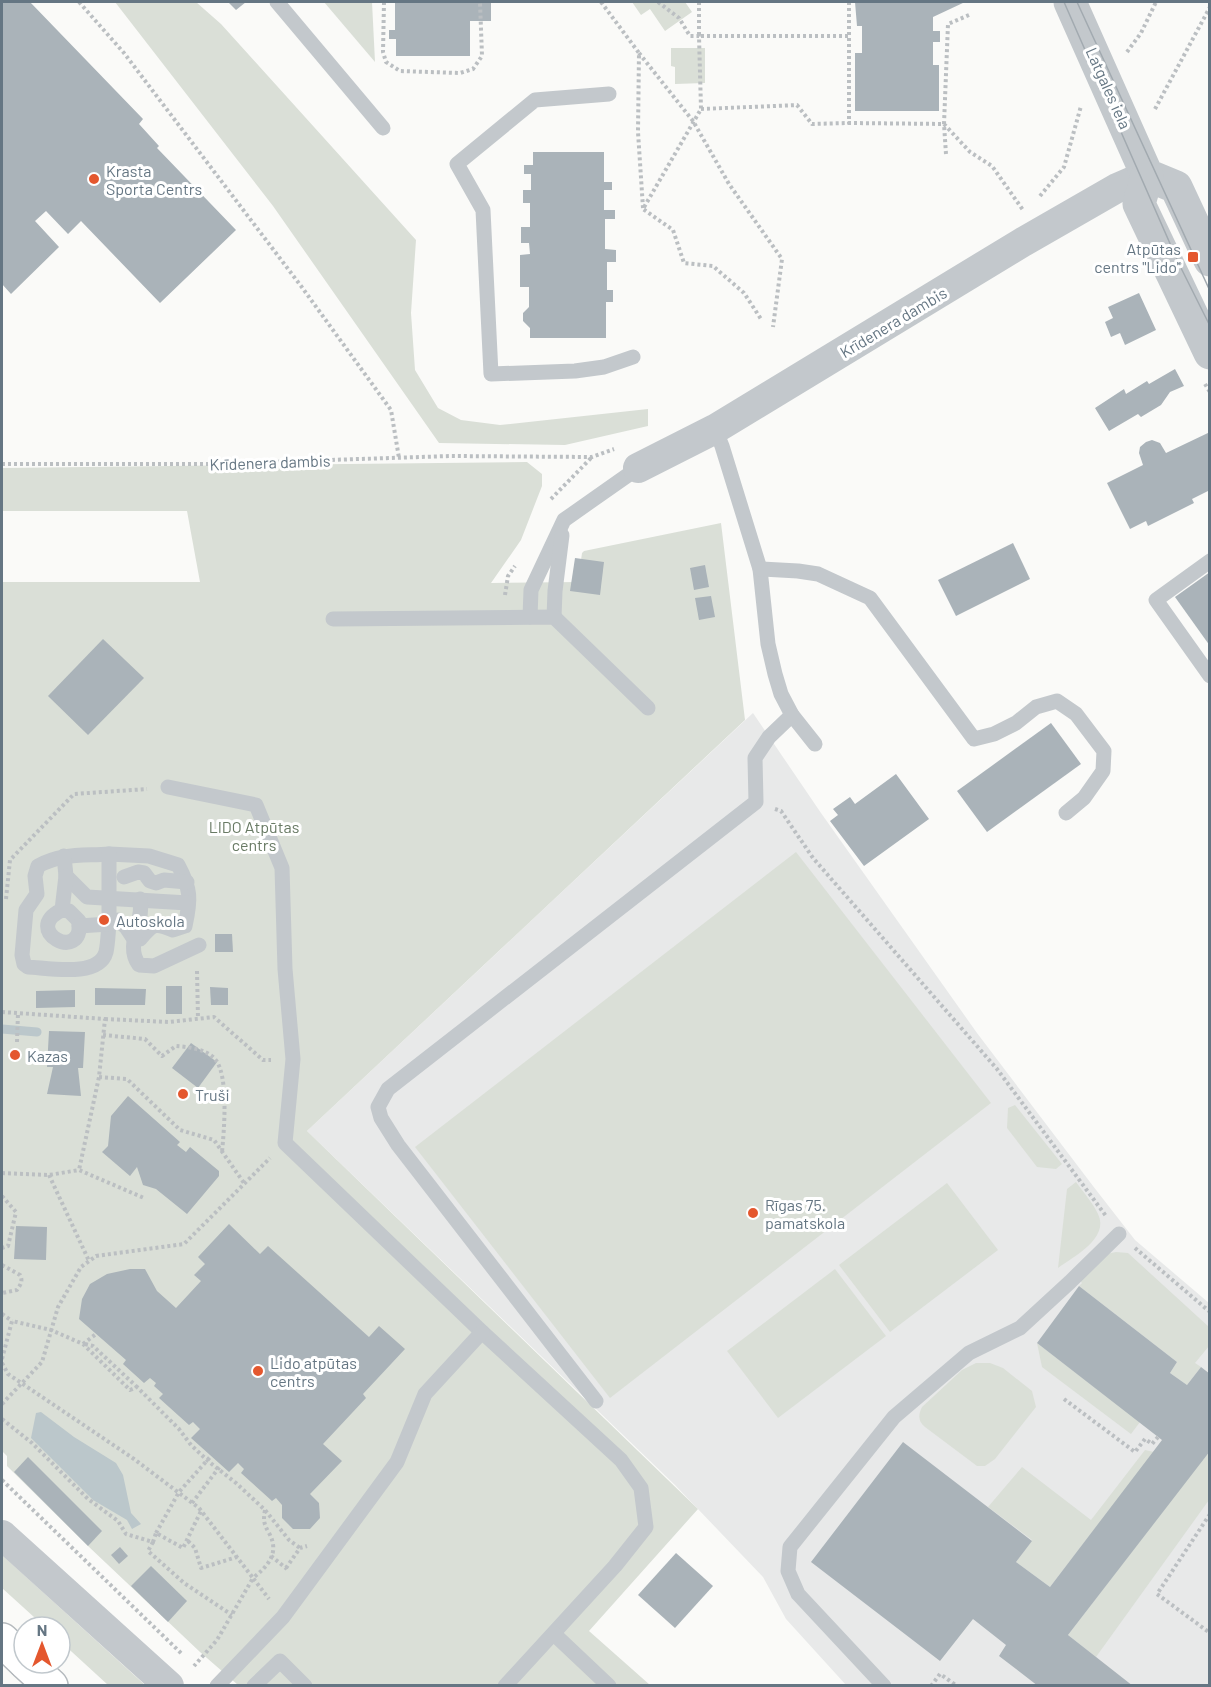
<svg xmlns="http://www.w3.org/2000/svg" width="1211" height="1687" font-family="Barlow,sans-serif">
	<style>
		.built { fill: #e8e9e9 }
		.green { fill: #dadfd7 }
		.water { fill: #bbc7cb }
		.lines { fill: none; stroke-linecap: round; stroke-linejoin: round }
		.stream { stroke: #bbc7cb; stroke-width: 9 }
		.building { fill: #aab3b9 }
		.trunk-casing { stroke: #b4b9bd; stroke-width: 36 }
		.path { stroke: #bbbfc2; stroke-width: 4; stroke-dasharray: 3 3; stroke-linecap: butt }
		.service { stroke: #c3c8cc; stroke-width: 15 }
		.minor { stroke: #c3c8cc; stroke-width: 30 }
		.tertiary { stroke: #c3c8cc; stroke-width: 33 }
		.trunk { stroke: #fff; stroke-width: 33 }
		.tram { stroke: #a2aab0; stroke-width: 1.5 }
		.poi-dot { fill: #e4572e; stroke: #fff; stroke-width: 2 }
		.labels { text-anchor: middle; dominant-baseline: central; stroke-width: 6; stroke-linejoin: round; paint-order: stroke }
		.street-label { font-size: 16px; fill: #657683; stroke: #fff }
		.poi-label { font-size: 16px; fill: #657683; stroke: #fff; text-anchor: start }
		.park-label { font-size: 16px; fill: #687a64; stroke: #fff }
	</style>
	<rect width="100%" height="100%" fill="#fafaf8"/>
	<polygon class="built" points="753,713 821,813 977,1033 1093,1186 1135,1240 1209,1303 1209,1685 846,1685 786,1619 763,1577 675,1485 307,1131"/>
	<g class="green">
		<polygon points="115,2 196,2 221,24 416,240 411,313 415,370 438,408 461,420 500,425 648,409 648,426 565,445 439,443 273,206"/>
		<polygon points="324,2 372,2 375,62"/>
		<polygon points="632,2 685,2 692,12 665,31 650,9 641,15"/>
		<polygon points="671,48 705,48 705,83 675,84 675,67 671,66"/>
		<polygon points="527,462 542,474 542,486 521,540 491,583 578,582 582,553 584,551 721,523 745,720 307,1131 698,1509 589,1631 650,1685 238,1685 200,1652 88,1546 7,1466 7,1456 2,1451 2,582 200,582 187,511 2,511 2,468"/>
		<polygon points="796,852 991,1103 610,1398 415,1147"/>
		<polygon points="1015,1105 1062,1164 1056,1169 1037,1167 1007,1128 1008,1108"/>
		<path d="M1076,1182C1083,1192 1093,1203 1098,1214C1110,1238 1073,1257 1058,1268L1067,1189Z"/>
		<polygon points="947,1183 998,1250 890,1332 839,1265"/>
		<polygon points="1116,1252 1128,1253 1209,1327 1209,1346 1195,1363 1201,1367 1187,1385 1170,1373 1177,1362 1079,1286 1082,1283 1080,1281 1106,1254"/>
		<polygon points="835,1269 886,1336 778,1418 727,1351"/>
		<polygon points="1037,1343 1140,1422 1131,1434 1042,1367"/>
		<path d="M976,1363H990L1003,1368L1032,1391L1036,1407L995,1459L985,1466H977L925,1427C918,1421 918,1415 922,1407L962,1370Z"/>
		<polygon points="1145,1450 1154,1452 1050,1587 1016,1562 1032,1540 988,1507 1022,1467 1091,1520"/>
		<polygon points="1209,1451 1209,1500 1096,1657 1068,1635"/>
		<polygon points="2,1555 145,1685 108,1685 60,1641 60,1627 45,1627 2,1588"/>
	</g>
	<polygon class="water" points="41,1412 74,1437 116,1463 123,1475 131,1513 141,1524 132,1529 127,1520 93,1500 31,1438 36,1413"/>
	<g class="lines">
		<polyline class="stream" points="2,1029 37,1032"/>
	</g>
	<g class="building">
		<polygon points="2,2 30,2 143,119 139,124 159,146 157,148 236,230 160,303 81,221 68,234 46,211 35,221 59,247 11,294 2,284"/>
		<polygon points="228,2 246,2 236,10"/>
		<polygon points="395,2 491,2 491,21 470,21 470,56 396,56 396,39 389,39 389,30 395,30"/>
		<polygon points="855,2 965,2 933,17 933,31 940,31 940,42 933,42 933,65 939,65 939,111 855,111 855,53 862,53 862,26 857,26"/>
		<polygon points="533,152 604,152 604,182 612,182 612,190 604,190 604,210 615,210 615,219 605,219 605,249 616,250 616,262 607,262 607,290 613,290 613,302 606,302 606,338 530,338 530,328 523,321 523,313 529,307 529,287 520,287 520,255 530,254 529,243 521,243 521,227 530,227 530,203 523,203 523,190 531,190 531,174 524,174 524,165 533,165"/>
		<polygon points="1139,293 1156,330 1125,345 1120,333 1111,337 1105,322 1113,318 1108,307"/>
		<polygon points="1175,369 1184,386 1170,392 1161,405 1141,417 1138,414 1109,431 1095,408 1124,389 1126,394 1147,381 1149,384"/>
		<polygon points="1210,432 1210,490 1192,499 1194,503 1148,526 1146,521 1130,529 1107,483 1143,465 1139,453 1140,447 1146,442 1152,440 1160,443 1166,453"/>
		<polygon points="1013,543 1030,579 956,616 938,580"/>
		<polygon points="575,558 604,562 600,595 570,591"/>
		<polygon points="705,565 709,587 694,590 690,568"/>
		<polygon points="1210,572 1210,646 1175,597"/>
		<polygon points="711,596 715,617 699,620 695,598"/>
		<polygon points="103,639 144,678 88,735 48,696"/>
		<polygon points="1051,723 1081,764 987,832 957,791"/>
		<polygon points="896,774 929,819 864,866 830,821 838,815 833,809 850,797 855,804"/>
		<polygon points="215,934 232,934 233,952 215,952"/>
		<rect x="166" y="986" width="16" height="28"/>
		<polygon points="210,987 228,988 228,1005 211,1005"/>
		<polygon points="95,988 146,989 145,1005 95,1005"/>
		<polygon points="75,990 75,1007 36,1008 36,991"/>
		<polygon points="49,1031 85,1032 83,1068 78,1068 81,1096 47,1094 53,1067 47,1067"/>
		<polygon points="191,1043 217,1062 198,1088 172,1068"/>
		<polygon points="128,1096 180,1142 177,1145 186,1152 190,1147 219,1171 219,1176 187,1214 156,1189 143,1185 137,1167 130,1176 102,1152 108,1146 111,1116"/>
		<polygon points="229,1224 260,1254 268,1246 369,1337 379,1326 405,1349 363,1394 366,1398 323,1444 342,1461 310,1494 319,1503 320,1518 310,1529 293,1529 282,1518 282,1505 276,1498 272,1501 241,1473 244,1469 238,1463 229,1472 191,1438 200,1429 193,1422 189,1425 159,1398 163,1394 154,1386 156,1383 150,1378 144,1383 123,1364 126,1360 79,1319 82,1299 90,1284 107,1274 130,1269 145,1269 157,1291 176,1308 201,1281 194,1275 205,1264 198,1257"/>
		<polygon points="16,1226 47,1227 46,1260 14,1259"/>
		<polygon points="1079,1286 1177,1362 1170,1373 1187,1385 1201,1367 1210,1374 1210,1451 1068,1635 1133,1686 1038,1686 999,1656 1006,1645 973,1619 940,1661 811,1562 903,1442 1032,1541 1016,1562 1050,1587 1162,1440 1037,1343"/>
		<polygon points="28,1457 102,1531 88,1546 14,1472"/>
		<polygon points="120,1547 128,1556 119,1564 111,1555"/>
		<polygon points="676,1553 713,1586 675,1628 638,1595"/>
		<polygon points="151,1566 187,1601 168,1622 131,1586"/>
	</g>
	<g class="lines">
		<g class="trunk-casing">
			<g id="trunk">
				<polyline points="2,1640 24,1661"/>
				<polyline points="26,1663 51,1686"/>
			</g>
		</g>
		<g class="path">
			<polyline points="79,2 124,53 301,286 391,410 399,458"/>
			<polyline points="384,2 383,52 386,62 400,71 460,73 473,69 482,56 480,2"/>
			<polyline points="601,2 639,53 638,132 643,208"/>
			<polyline points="658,2 679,18 690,36 699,36 701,109 643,209 673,230 684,263 713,266 744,293 761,319"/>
			<polyline points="699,2 699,36 849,36 849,123 944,124 970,152 992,166 1023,210"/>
			<polyline points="849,2 849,36"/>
			<polyline points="1127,52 1141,33 1156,2"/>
			<polyline points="639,53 693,121 729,184 782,259 773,327"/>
			<polyline points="701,109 797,105 812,124 849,123"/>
			<polyline points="1155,109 1210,7"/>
			<polyline points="946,154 944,124 948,24 969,15"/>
			<polyline points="1040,196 1064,167 1081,106"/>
			<polyline points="1205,384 1210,392"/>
			<polyline points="2,464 209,464 450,456 592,457 614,449"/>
			<polyline points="551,499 592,457"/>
			<polyline points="505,595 508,576 515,566"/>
			<polyline points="775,809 781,811 813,858 997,1069 1106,1216"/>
			<polyline points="6,899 10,860 74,794 147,789"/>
			<polyline points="197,971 198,1019"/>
			<polyline points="2,1012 105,1019 99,1077 79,1170"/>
			<polyline points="105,1019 169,1022 214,1017 263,1060 271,1060"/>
			<path d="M103,1035L145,1039L162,1056L176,1046C189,1047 206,1049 215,1059C229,1075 224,1131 222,1152"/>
			<polyline points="17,1042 18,1013"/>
			<polyline points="99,1077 127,1079 180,1130 214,1140 244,1183"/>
			<polyline points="2,1173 49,1175 79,1170 144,1198"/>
			<polyline points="49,1175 89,1261"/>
			<polyline points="2,1196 16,1212 8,1246 2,1248"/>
			<polyline points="1135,1248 1210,1312"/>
			<path d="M2,1265L20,1275C23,1281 21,1284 17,1290L2,1293"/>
			<polyline points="2,1314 12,1321"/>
			<polyline points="83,1344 96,1334"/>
			<polyline points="85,1344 93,1346 137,1387"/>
			<polyline points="2,1359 12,1321 51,1330 83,1344 130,1390 137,1387 179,1429 191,1445 208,1461 236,1483 265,1510 289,1540 300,1548"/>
			<polyline points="2,1363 8,1374 134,1459 199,1508 253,1578 217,1640 194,1666"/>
			<polyline points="1064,1399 1135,1452 1145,1439 1152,1444 1158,1437"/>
			<polyline points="2,1404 42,1362 58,1307 81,1267 96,1256 184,1244 270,1158"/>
			<polyline points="2,1419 32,1443 88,1499 118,1521 126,1534 153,1542 156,1533 183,1548 201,1511"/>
			<polyline points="2,1480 183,1655"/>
			<polyline points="192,1503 221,1465"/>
			<path d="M265,1510C263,1521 264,1524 269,1533C280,1553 268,1566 253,1578L269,1599"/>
			<polyline points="1210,1514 1157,1594 1210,1633"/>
			<polyline points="156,1533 179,1492 211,1456"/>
			<polyline points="188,1541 195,1548 201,1568 237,1557"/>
			<polyline points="153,1542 148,1551 184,1583 232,1615"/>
			<polyline points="271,1556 287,1569"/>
			<polyline points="286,1568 300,1548 307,1546"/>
			<polyline points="931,1686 940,1674 957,1686"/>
		</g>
		<g class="service">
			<polyline points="277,2 383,128"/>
			<polyline points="609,94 535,100 457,164 483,210 491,374 575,371 604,367 633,357"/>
			<polyline points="715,429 722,446 760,569 768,644 775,674 781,694 792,715 815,744"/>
			<polyline points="1210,561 1156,600 1210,676"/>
			<polyline points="760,569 798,571 818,574 870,598 974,739 994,734 1016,723 1036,707 1057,701 1076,714 1104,751 1103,771 1084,798 1066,813"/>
			<polyline points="530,617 531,590 564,520 638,468"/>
			<polyline points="554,617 555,591 562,535"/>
			<polyline points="333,619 554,617 648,708"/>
			<polyline points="168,787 256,805 282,868 285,969 293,1059 285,1143 482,1332 621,1460 641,1488 646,1527 615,1566 505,1686"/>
			<path d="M109,854L149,856L178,865C191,889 191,899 185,926L173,930C154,922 153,924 140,939H134L126,927L118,920L109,924C108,933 108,943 106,952C99,978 49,968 28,967L24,964L22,955L26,910L37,894L35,876L38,866C62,853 82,856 109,854Z"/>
			<polyline points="64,856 66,876 87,897 188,903"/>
			<polyline points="124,877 138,872 144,873 150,881 156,883 164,880 187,882"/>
			<path d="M140,899C145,923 124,944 139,965L154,966L199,945"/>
			<path d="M62,910L69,911L79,921C84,965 20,930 62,910L66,876"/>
			<polyline points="79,926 109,924 109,854"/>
			<polyline points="596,1401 398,1145 381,1118 378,1107 388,1089 756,802 755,758 769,737 792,715"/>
			<polyline points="554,1634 609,1686"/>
			<polyline points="217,1686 283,1617 397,1462 425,1394 482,1332"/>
			<polyline points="254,1686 280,1661 305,1686"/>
			<polyline points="884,1686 798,1594 788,1571 790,1547 894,1417 969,1353 1020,1328 1070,1282 1119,1234"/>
		</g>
		<g class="minor">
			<polyline points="638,468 715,429 1023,242 1117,188 1147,175"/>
			<polyline points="2,1535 169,1686"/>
		</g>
		<g class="tertiary">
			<polyline points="1070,2 1147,175 1176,187 1210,260"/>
			<polyline points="1147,175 1139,204 1210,353"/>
		</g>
		<use href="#trunk" class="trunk"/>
		<g class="tram">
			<polyline points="1064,2 1179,264 1210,326"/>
			<polyline points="1077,2 1210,291"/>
		</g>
	</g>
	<g class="poi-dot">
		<circle cx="94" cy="179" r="6"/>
		<rect x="1187" y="251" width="12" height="12" rx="3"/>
		<circle cx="104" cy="920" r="6"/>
		<circle cx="15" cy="1055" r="6"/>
		<circle cx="183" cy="1094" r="6"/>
		<circle cx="753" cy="1213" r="6"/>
		<circle cx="258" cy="1371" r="6"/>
	</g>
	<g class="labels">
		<g class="street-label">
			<text transform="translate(1109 88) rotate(66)">Latgales iela</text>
			<text transform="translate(893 322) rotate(-31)">Krīdenera dambis</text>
			<text transform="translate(270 462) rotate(-2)">Krīdenera dambis</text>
		</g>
		<g class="poi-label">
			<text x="106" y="170">Krasta<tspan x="106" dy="18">Sporta Centrs</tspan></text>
			<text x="1181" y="248" text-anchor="end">Atpūtas<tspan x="1181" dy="18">centrs "Lido"</tspan></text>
			<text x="116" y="920">Autoskola</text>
			<text x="27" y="1055">Kazas</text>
			<text x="195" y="1094">Truši</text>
			<text x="765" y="1204">Rīgas 75.<tspan x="765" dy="18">pamatskola</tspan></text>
			<text x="270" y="1362">Lido atpūtas<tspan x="270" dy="18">centrs</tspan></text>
		</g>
		<g class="park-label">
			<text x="254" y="826">LIDO Atpūtas<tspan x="254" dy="18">centrs</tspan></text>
		</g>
	</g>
	<rect width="1211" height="1687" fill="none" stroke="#657683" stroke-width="6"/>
	<g transform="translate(42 1645)"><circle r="28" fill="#ffffff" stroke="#c1c8cd" stroke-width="1.5"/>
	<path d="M0-4.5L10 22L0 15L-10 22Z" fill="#e4572e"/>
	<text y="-9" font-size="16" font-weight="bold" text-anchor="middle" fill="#657683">N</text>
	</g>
</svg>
